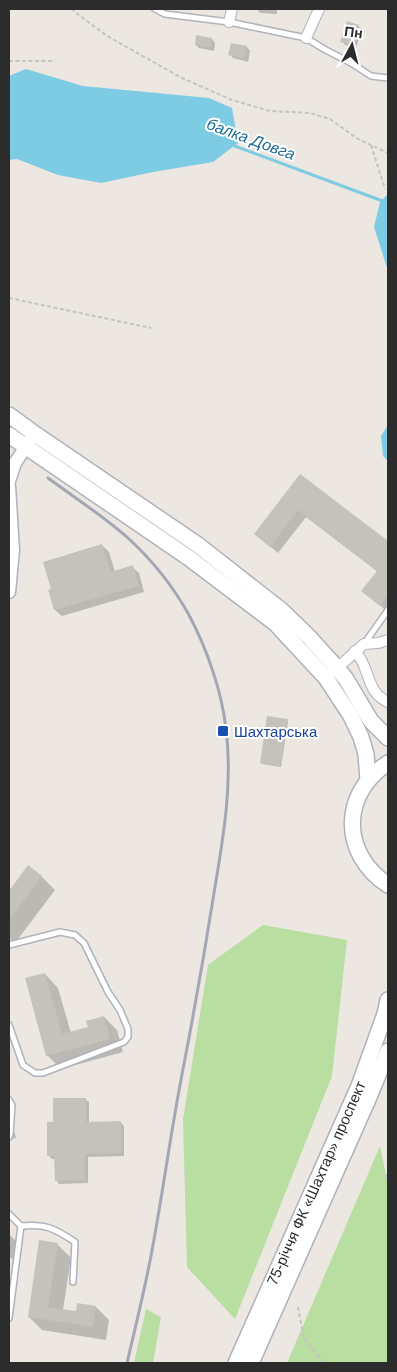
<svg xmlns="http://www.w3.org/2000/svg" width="397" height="1372" font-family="Helvetica,sans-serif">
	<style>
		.green { fill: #b8dea1 }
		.water { fill: #7dcce4 }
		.shadow { fill: #0003 }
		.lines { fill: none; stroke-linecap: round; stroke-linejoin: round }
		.stream { stroke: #7dcce4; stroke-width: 3 }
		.building { fill: #c5c1bb }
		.service-casing { stroke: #b0b2bb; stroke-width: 8 }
		.minor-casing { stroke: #b0b2bb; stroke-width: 12 }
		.tertiary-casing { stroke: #b0b2bb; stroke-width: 15 }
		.secondary-casing { stroke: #b0b2bb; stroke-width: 18 }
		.path { stroke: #c4c4c4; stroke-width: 2; stroke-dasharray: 4 2.5; stroke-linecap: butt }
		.service { stroke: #fff; stroke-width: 5 }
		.minor { stroke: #fff; stroke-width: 10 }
		.tertiary { stroke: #fff; stroke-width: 12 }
		.secondary { stroke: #fff; stroke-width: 15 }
		.rail { stroke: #a3a6b4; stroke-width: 3 }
		.transit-dot { fill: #1a4fb4; stroke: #fff; stroke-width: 2 }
		.labels { text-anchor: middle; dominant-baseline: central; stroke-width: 4; stroke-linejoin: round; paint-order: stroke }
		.transit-label { font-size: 15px; fill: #164399; stroke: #fff; text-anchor: start }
		.street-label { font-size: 15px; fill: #2c2c2c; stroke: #fff }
		.water-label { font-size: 16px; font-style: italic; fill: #1a6c92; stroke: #fff }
	</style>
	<rect width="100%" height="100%" fill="#ece7e0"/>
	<g class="green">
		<polygon points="263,925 347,940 332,1076 235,1319 187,1267 183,1119 208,965"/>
		<polygon points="380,1146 388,1185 388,1363 287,1363"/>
		<polygon points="146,1309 161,1317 153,1363 134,1363"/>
	</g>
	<g class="water">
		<polygon points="26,69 83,86 209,98 232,108 238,143 213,162 153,172 101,183 58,175 17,159 9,160 9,76"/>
		<polygon points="388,194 388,271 374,227 380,202"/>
		<polygon points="388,425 388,461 383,456 381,436"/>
	</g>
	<g class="shadow">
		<polygon points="257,9 277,9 277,14 260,13"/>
		<polygon points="358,26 362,29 356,48 345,45 342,41"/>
		<polygon points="212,39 215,43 214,51 199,48 196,45"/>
		<polygon points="247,47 250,51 248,62 233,58 230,55"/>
		<polygon points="301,475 388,542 388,612 362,591 378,572 306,517 278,553 255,534"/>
		<polygon points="102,545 109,552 115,572 132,567 139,573 144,592 62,616 55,610 50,591"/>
		<polygon points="287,720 288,722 281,767 262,764 261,762"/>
		<polygon points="28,867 42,877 55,890 15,943 9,938 9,893"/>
		<polygon points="45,974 58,988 71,1033 90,1028 104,1017 117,1030 123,1052 61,1069 47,1055"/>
		<polygon points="85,1099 89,1102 89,1123 120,1122 124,1126 124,1156 88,1157 88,1183 59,1184 56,1180 56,1159 52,1159 48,1155 54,1124"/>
		<polygon points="9,1120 12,1123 16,1138 9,1140"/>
		<polygon points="9,1234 18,1243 13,1259 9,1257"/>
		<polygon points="57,1244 71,1258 63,1310 77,1312 96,1307 109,1320 106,1340 42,1330 29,1317"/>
	</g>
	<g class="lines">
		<polyline class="stream" points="232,145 388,203"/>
	</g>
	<g class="building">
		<polygon points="347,21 359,25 352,45 340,42"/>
		<polygon points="196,35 212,38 211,48 195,45"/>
		<polygon points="231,43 247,46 244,59 228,55"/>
		<polygon points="300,474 388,541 388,595 380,606 361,591 377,571 298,510 270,547 254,534"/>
		<polygon points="102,544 111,572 133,565 139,586 54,610 48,590 51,589 43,562"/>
		<polygon points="267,716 288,719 280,766 260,763"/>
		<polygon points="28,865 42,876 9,920 9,891"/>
		<polygon points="45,973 62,1034 88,1027 86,1021 104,1016 110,1039 46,1056 25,978"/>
		<polygon points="53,1098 86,1098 86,1122 121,1121 121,1153 85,1154 85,1180 55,1181 54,1156 47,1156 47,1122 53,1122"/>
		<polygon points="39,1240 58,1243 48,1307 76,1311 77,1303 96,1306 93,1327 28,1317"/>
	</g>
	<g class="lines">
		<g class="service-casing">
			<g id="service">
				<polyline points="155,9 165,14 229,22 306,38 324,49 351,63 371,76 388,78"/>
				<polyline points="364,644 388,610"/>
				<polyline points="9,945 60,932 75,935 84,943 108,992 120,1010 128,1029 128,1037 124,1042 43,1073 35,1073 23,1065 9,1025"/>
				<polyline points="9,1100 12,1105 10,1134 9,1137"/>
				<polyline points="9,1214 21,1226 9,1318"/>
				<path d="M21,1226C46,1224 54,1228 75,1242L73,1282"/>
			</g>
		</g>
		<g class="minor-casing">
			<g id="minor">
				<polyline points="229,22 232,9"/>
				<polyline points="306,38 319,9"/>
				<path d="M355,651C359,656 362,660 364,666C371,682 371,694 388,702"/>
				<polyline points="334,671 364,644 378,643 388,640"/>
			</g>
		</g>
		<g class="tertiary-casing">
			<g id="tertiary">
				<polyline points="9,481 15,463 31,439"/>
				<polyline points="9,486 13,550 9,592"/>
			</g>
		</g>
		<g class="secondary-casing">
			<g id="secondary">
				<polyline points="9,415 35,434 198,545 281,610 308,636 337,668 346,679 371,721 388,738"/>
				<polyline points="9,435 189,558 275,623 326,678 351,716 361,737 366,754 368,780"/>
				<path d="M388,763C340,794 341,854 388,885"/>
				<polyline points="236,1363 359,1086 385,1014 388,1000"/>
				<polyline points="251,1363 369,1097 388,1051"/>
			</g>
		</g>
		<g class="path">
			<polyline points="71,9 107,36 182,78 232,100 270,111 310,113 330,119 358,139 388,153"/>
			<polyline points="9,61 55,61"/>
			<polyline points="371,145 385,189"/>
			<polyline points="9,298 151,328"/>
			<polyline points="386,1175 388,1181"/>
			<polyline points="298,1307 304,1339 324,1363"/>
		</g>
		<use href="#service" class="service"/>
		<use href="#minor" class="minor"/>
		<use href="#tertiary" class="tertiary"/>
		<use href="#secondary" class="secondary"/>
		<path class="rail" d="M48,478C75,498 105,517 129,539C153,561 174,588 189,615C207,649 222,692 226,729C233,784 223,839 214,893C205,950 195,1007 184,1064C172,1124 164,1185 153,1245C146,1285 136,1324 127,1363"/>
	</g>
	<rect class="transit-dot" x="217" y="725" width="12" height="12" rx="2.5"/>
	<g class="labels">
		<g class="transit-label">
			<text x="234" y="731">Шахтарська</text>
		</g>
		<g class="street-label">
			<text transform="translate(316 1183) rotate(-66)">75-річчя ФК «Шахтар» проспект</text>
		</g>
		<g class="water-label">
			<text transform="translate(251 139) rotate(20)">балка Довга</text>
		</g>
	</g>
	<rect width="397" height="1372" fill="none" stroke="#2c2c2c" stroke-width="20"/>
	<g transform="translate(352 45) rotate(7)" stroke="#ffffff" stroke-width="4" paint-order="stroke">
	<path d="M0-4L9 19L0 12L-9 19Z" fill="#2c2c2c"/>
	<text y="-8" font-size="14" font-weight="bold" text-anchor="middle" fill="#2c2c2c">Пн</text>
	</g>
</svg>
